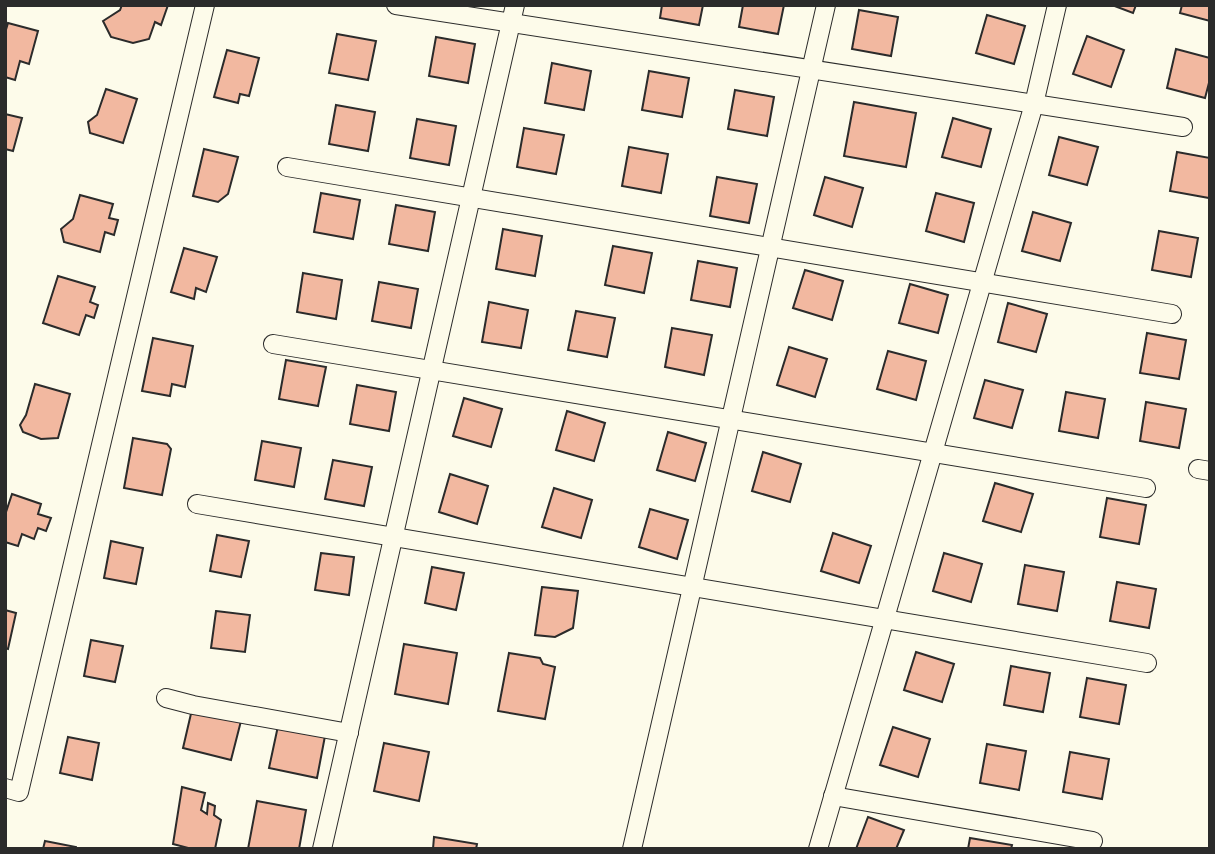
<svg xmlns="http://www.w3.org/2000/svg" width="1215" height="854" font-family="'Space Grotesk',sans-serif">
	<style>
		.building { fill: #f2b8a0; stroke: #2b2b2b; stroke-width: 2 }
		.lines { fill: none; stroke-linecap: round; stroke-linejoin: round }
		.minor-casing { stroke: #2b2b2b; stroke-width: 20 }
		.minor { stroke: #fdfbea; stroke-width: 18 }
	</style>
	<rect width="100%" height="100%" fill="#fdfbea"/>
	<g class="building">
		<polygon points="122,5 168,5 161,25 155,22 149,39 133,43 111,37 103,21 120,10"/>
		<polygon points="662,5 703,5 699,25 660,18"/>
		<polygon points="743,5 784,5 778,34 739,27"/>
		<polygon points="1112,5 1136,5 1133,13"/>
		<polygon points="1182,5 1210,5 1210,21 1180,13"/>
		<polygon points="859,10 898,17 891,56 852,49"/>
		<polygon points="987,15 1025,26 1014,64 976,53"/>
		<polygon points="8,23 38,31 29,64 20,61 15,80 5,77 5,33"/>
		<polygon points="337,34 376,41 368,80 329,73"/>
		<polygon points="1087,36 1124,50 1111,87 1073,74"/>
		<polygon points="436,37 475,44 468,83 429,76"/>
		<polygon points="1176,49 1210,58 1210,79 1205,98 1167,88"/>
		<polygon points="227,50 259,58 249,96 240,94 238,103 214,97"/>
		<polygon points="552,63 591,71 584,110 545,103"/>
		<polygon points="649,71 689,78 682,117 642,110"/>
		<polygon points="106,89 137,99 123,143 90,133 88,122 97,115"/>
		<polygon points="735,90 774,97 767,136 728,129"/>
		<polygon points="854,102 916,113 906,167 844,156"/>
		<polygon points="336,105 375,112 368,151 329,144"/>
		<polygon points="5,114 22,118 13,151 5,149"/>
		<polygon points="953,118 991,129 981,167 942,157"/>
		<polygon points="417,119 456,126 449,165 410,158"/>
		<polygon points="524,128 564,135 556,174 517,167"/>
		<polygon points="1059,137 1098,147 1087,185 1049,175"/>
		<polygon points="629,147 668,154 661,193 622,186"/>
		<polygon points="204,149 238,157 228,194 218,202 193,196"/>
		<polygon points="1177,152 1210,158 1209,198 1170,191"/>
		<polygon points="717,177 757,184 749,223 710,216"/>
		<polygon points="825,177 863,188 852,227 814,215"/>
		<polygon points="321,193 360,200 353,239 314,232"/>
		<polygon points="936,193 974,203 964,242 926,231"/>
		<polygon points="80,195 113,204 109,218 118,220 114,235 105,232 100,252 64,242 61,229 73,219"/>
		<polygon points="396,205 435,212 428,251 389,244"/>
		<polygon points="1033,212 1071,223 1060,261 1022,251"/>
		<polygon points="503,229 542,236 535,276 496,269"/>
		<polygon points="1159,231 1198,238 1191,277 1152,270"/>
		<polygon points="613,246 652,253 644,293 605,285"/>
		<polygon points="184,248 217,257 206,292 196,288 194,299 171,292"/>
		<polygon points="698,261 737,268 730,307 691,300"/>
		<polygon points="805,270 843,281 832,320 793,308"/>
		<polygon points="303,273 342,280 336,319 297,312"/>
		<polygon points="58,276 95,287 90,302 98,305 94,318 86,315 79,335 43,323"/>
		<polygon points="379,282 418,289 411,328 372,321"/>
		<polygon points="910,284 948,295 938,333 899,323"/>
		<polygon points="489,302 528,310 521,348 482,342"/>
		<polygon points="1008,303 1047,314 1036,352 998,342"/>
		<polygon points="576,311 615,318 607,357 568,350"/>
		<polygon points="672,328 712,335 704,375 665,367"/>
		<polygon points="1147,333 1186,340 1179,379 1140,373"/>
		<polygon points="153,338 193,346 185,387 172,384 170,396 142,391"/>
		<polygon points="789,347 827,359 815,397 777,385"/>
		<polygon points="888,351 926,361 916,400 877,389"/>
		<polygon points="286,360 326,367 318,406 279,399"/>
		<polygon points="985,380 1023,390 1012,428 974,418"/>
		<polygon points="35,384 70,394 58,438 41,439 23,432 20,425 26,415"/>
		<polygon points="357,385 396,392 389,431 350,424"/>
		<polygon points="1066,392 1105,399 1098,438 1059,431"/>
		<polygon points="464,398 502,409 491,447 453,436"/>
		<polygon points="1146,402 1186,409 1179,448 1140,441"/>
		<polygon points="567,411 605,423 594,461 556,450"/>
		<polygon points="668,432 706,443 695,481 657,470"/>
		<polygon points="133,438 167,444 171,449 162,495 124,488"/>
		<polygon points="262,441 301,448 294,487 255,480"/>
		<polygon points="763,452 801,464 790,502 752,491"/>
		<polygon points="333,460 372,467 364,506 325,499"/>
		<polygon points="450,474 488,486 477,524 439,512"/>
		<polygon points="995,483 1033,494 1021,532 983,521"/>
		<polygon points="554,488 592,500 581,538 542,527"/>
		<polygon points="12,494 41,504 38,514 51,518 46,531 38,528 34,539 22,534 18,546 5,542 5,515"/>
		<polygon points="1107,498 1146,505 1139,544 1100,537"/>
		<polygon points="650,509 688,520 677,559 639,547"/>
		<polygon points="833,533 871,546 859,583 821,571"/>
		<polygon points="217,535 249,541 241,577 210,571"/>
		<polygon points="111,541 143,548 136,584 104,578"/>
		<polygon points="321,553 354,557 349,595 315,590"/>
		<polygon points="944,553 982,564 971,602 933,591"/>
		<polygon points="1025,565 1064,572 1057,611 1018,604"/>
		<polygon points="432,567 464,573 456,610 425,603"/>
		<polygon points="1117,582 1156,589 1149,628 1110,621"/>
		<polygon points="542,587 578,591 573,628 555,637 535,635"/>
		<polygon points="5,610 16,613 8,649 5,648"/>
		<polygon points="216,611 250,615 245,652 211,648"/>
		<polygon points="91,640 123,646 115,682 84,676"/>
		<polygon points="404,644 457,653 448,704 395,694"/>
		<polygon points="916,652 954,664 942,702 904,690"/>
		<polygon points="509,653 540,658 543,664 555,667 545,719 498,711"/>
		<polygon points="1011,666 1050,673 1043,712 1004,705"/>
		<polygon points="1087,678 1126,685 1119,724 1080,717"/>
		<polygon points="193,705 242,717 231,760 183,748"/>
		<polygon points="278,726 325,736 317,778 269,768"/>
		<polygon points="893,727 930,739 918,777 880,765"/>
		<polygon points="68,737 99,743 92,780 60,773"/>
		<polygon points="384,743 429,752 419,801 374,791"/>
		<polygon points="987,744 1026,751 1019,790 980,783"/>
		<polygon points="1070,752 1109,759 1102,799 1063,792"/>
		<polygon points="182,787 205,793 201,810 207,814 208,803 215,806 214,815 221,820 215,849 192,849 173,844"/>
		<polygon points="257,801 306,810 299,849 248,849"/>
		<polygon points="868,817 904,830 896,849 856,849"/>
		<polygon points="434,837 477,844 476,849 433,849"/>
		<polygon points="970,838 1012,845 1011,849 968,849"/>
		<polygon points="45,841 76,847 76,849 43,849"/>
	</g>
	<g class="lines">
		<g class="minor-casing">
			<g id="minor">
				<polyline points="396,5 1183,127"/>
				<polyline points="287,167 1172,314"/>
				<polyline points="273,344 1146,488"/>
				<polyline points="1198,469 1210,471"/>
				<polyline points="197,504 1147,663"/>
				<polyline points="166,698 193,705 349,733"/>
				<polyline points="5,788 19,792 205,5"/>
				<polyline points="833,796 1093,841"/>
				<polyline points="322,849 515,5"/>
				<polyline points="632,849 826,5"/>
				<polyline points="818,849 1034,104 1057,5"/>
			</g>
		</g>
		<use href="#minor" class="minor"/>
	</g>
	<rect width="1215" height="854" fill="none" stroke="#2b2b2b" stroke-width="14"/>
</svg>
